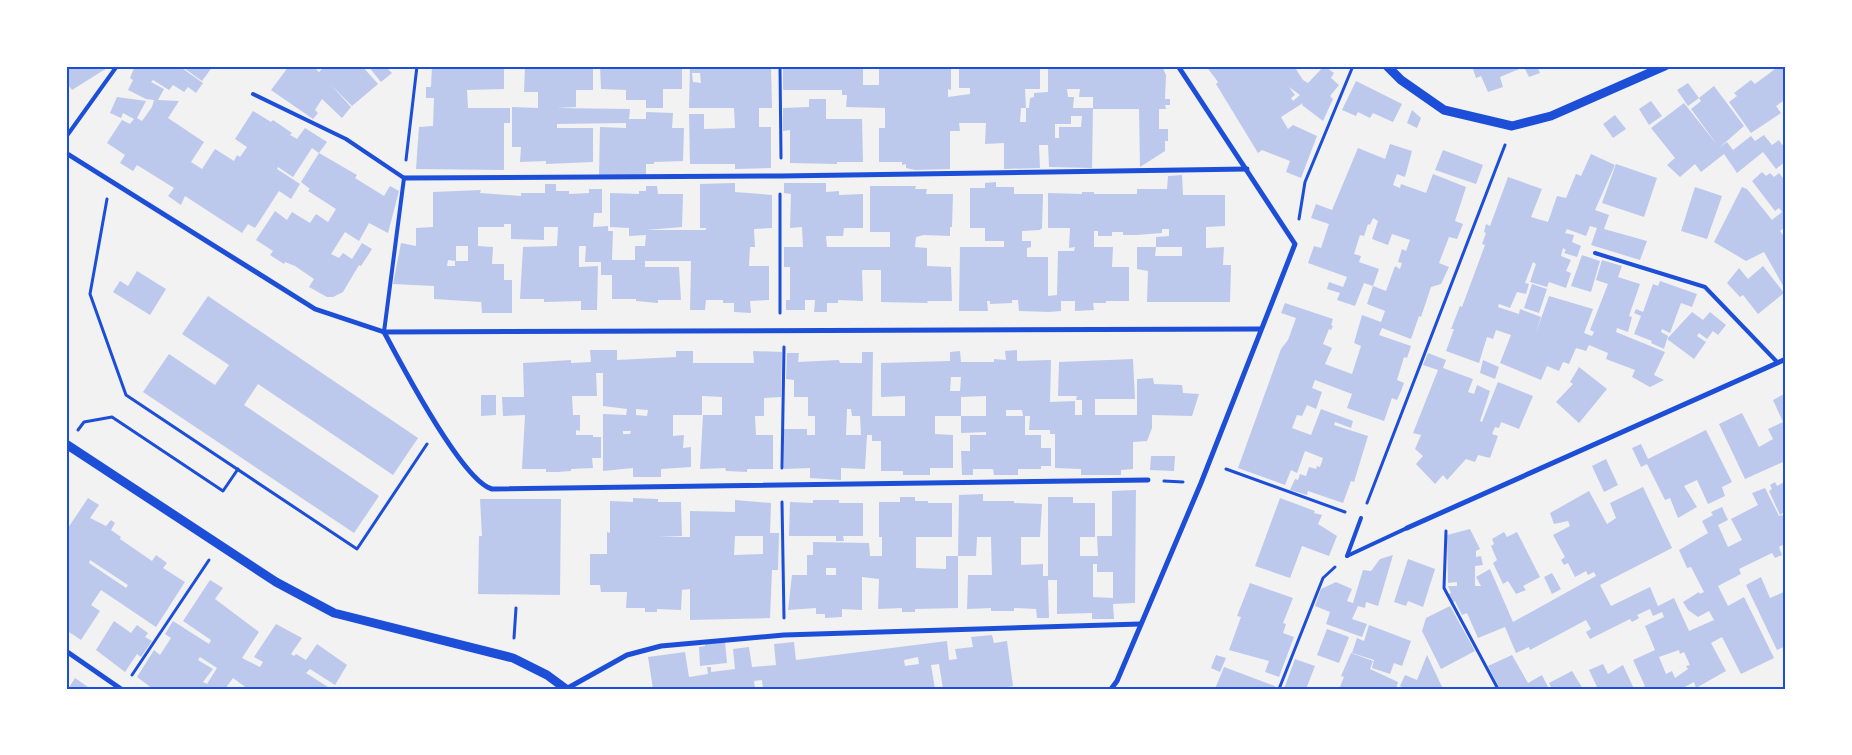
<svg xmlns="http://www.w3.org/2000/svg" width="1852" height="755" font-family="Helvetica,sans-serif">
	<style>
		.building { fill: #bdc9ec; fill-rule: evenodd }
		.lines { fill: none; stroke-linecap: round; stroke-linejoin: round }
		.path { stroke: #1d4ed8; stroke-width: 3 }
		.service { stroke: #1d4ed8; stroke-width: 4 }
		.minor { stroke: #1d4ed8; stroke-width: 5 }
		.tertiary { stroke: #1d4ed8; stroke-width: 9 }
		.neatline { fill: none; stroke: #1d4ed8; stroke-width: 2 }
	</style>
	<rect width="100%" height="100%" fill="#f2f2f2"/>
	<g class="building">
		<polygon points="66,66 106,66 107,68 72,90 66,82"/>
		<polygon points="135,66 179,66 203,83 196,93 188,87 184,92 173,85 169,90 153,80 151,82 164,89 158,100 179,101 168,118 204,142 191,162 202,169 215,149 234,161 237,155 240,157 247,147 235,139 253,111 271,122 273,120 292,133 290,135 297,139 305,128 327,142 319,153 312,148 293,177 278,167 277,169 300,184 291,199 279,191 255,228 248,224 242,233 185,196 181,205 168,196 174,188 137,165 133,171 120,163 125,155 107,143 122,120 130,124 134,119 123,113 121,118 110,113 117,97 146,101 137,118 142,121 152,107 154,100 146,99 128,90 133,80 130,78"/>
		<polygon points="181,66 213,66 202,81"/>
		<polygon points="289,66 313,66 319,72 325,66 362,66 378,84 352,106 331,85 351,107 342,118 322,99 315,110 318,113 313,119 271,90"/>
		<polygon points="368,66 385,66 392,73 381,82"/>
		<polygon points="432,66 504,66 504,89 467,90 468,108 510,108 510,123 504,123 504,170 416,169 419,127 433,126 434,98 426,98 426,87 431,87"/>
		<polygon points="525,66 593,66 593,90 576,90 576,107 557,108 630,109 629,119 646,119 646,112 673,113 672,128 684,128 683,161 654,162 654,164 646,164 646,175 599,175 600,127 626,128 626,123 557,124 557,128 593,128 593,162 546,164 546,161 520,162 521,147 512,147 512,107 538,108 538,92 524,92"/>
		<polygon points="600,66 682,66 682,89 663,89 663,108 646,108 646,100 626,100 626,90 601,89"/>
		<path d="M690,66H771L772,108H759V127H771V168L735,169V164H690L689,114H704V129L735,128L734,108H689ZM692,73H700L701,83L693,82Z"/>
		<path d="M783,66H863V85H879V66H951V90L948,89V97L970,94V88H959V66H1040V89H1025L1026,108H1021L1020,122H1026V108H1029L1030,98L1034,97V93L1048,92V66H1162L1166,75L1165,99H1170V105H1165L1166,109H1159V129H1168V141H1165V151L1140,167L1139,109H1093V97H1079L1080,89H1067L1068,97H1074L1073,108H1093L1092,168L1049,167L1048,145H1039L1040,168L1004,169V143L985,144L986,123H959L960,131H950V169L915,170L906,168V164L902,165V162H879V128H885V108L846,107L847,95H842V90H783ZM1071,116H1082L1081,127H1059V138H1055V124H1071Z"/>
		<path d="M1206,66H1294L1303,80L1308,83L1324,66L1334,73L1331,78L1339,85L1330,96L1333,99L1323,121L1302,105L1303,103L1281,117L1288,129L1293,125L1317,136L1301,178L1286,172L1290,161L1262,150L1258,153L1216,84L1218,82ZM1289,87L1300,95L1293,101L1291,98L1295,95Z"/>
		<polygon points="1472,66 1537,66 1540,73 1529,77 1524,67 1500,77 1503,87 1488,92 1481,76 1476,78"/>
		<polygon points="1779,66 1786,66 1786,99 1776,106 1781,113 1751,133 1729,102 1737,96 1734,93 1751,80 1755,84"/>
		<polygon points="1356,81 1402,104 1393,122 1373,113 1370,118 1358,112 1356,116 1342,110"/>
		<polygon points="1688,83 1699,98 1688,106 1677,90"/>
		<polygon points="1714,86 1744,126 1719,148 1727,142 1733,150 1751,136 1755,141 1764,135 1772,145 1779,140 1782,145 1786,142 1786,161 1776,169 1763,152 1737,173 1724,154 1701,172 1695,164 1680,177 1667,165 1675,158 1651,128 1684,103 1718,146 1691,109 1701,101 1699,98"/>
		<polygon points="809,99 826,99 826,119 862,119 863,162 837,162 837,164 790,163 790,130 783,131 783,108 809,107"/>
		<polygon points="1651,101 1662,116 1649,125 1639,109"/>
		<polygon points="1412,110 1421,118 1417,128 1407,123"/>
		<polygon points="1615,115 1626,129 1613,138 1603,124"/>
		<polygon points="1390,144 1412,151 1405,177 1397,174 1393,185 1400,188 1401,184 1426,193 1433,174 1466,187 1455,221 1463,224 1457,239 1449,237 1439,263 1449,267 1441,284 1431,287 1421,317 1419,316 1411,339 1382,328 1379,335 1411,346 1407,358 1404,357 1397,380 1404,383 1401,391 1397,400 1392,398 1384,421 1347,408 1352,394 1315,380 1312,388 1322,392 1316,409 1307,405 1302,416 1297,415 1292,428 1311,435 1321,409 1353,421 1351,428 1335,422 1334,425 1368,436 1354,482 1351,481 1343,503 1308,491 1307,495 1290,490 1295,479 1298,480 1300,474 1306,476 1309,467 1316,469 1317,466 1320,467 1323,458 1305,451 1297,473 1291,470 1285,485 1238,468 1281,349 1288,340 1296,318 1281,313 1285,303 1333,319 1331,325 1333,326 1331,330 1329,329 1323,344 1332,348 1325,364 1352,374 1361,346 1354,343 1362,315 1381,322 1385,311 1367,304 1373,286 1386,291 1395,266 1400,269 1402,263 1398,262 1402,249 1406,251 1410,240 1392,234 1388,245 1372,239 1378,221 1373,218 1370,225 1368,224 1364,236 1360,235 1354,254 1361,256 1359,262 1379,269 1373,286 1364,283 1355,306 1337,300 1340,293 1327,289 1329,282 1343,287 1347,277 1308,263 1314,246 1321,248 1329,224 1311,218 1316,204 1332,210 1358,148 1385,159"/>
		<polygon points="1443,150 1483,165 1476,184 1435,170"/>
		<polygon points="319,153 357,175 355,178 384,196 390,186 399,191 388,233 369,223 359,241 345,232 331,254 339,258 343,253 352,259 362,243 372,249 361,266 359,265 343,292 333,297 327,297 309,287 314,279 295,266 285,262 284,264 270,255 273,251 256,240 275,211 287,220 292,212 310,223 316,214 328,222 336,209 308,191 310,189 301,182"/>
		<polygon points="1591,154 1615,165 1595,210 1609,215 1604,229 1647,241 1640,260 1591,245 1597,228 1590,226 1586,236 1567,229 1565,233 1574,235 1572,242 1581,246 1577,257 1564,253 1566,250 1563,248 1561,256 1571,260 1566,271 1571,273 1566,288 1549,282 1547,287 1530,282 1536,264 1533,262 1525,283 1529,284 1526,294 1517,292 1510,308 1499,304 1498,307 1519,314 1520,309 1541,317 1536,333 1549,296 1576,304 1593,309 1584,333 1592,336 1594,332 1590,330 1608,284 1596,280 1602,260 1622,266 1618,277 1640,284 1629,316 1632,317 1628,332 1617,328 1616,332 1665,352 1654,375 1664,380 1650,387 1632,377 1635,370 1606,359 1608,353 1589,345 1586,351 1576,348 1569,364 1563,362 1559,371 1547,366 1541,380 1500,363 1511,335 1496,330 1493,339 1487,337 1479,363 1446,351 1454,329 1451,329 1460,306 1462,307 1485,245 1482,244 1486,233 1484,232 1486,224 1490,226 1508,177 1542,189 1531,217 1548,222 1557,196 1566,198 1576,174 1581,176"/>
		<polygon points="1616,164 1657,178 1644,217 1602,203"/>
		<polygon points="1762,172 1766,176 1770,173 1774,177 1779,173 1786,182 1786,226 1780,231 1786,239 1786,291 1764,252 1746,261 1714,242 1742,187 1747,189 1772,220 1782,212 1779,208 1775,211 1752,181"/>
		<polygon points="1182,175 1183,195 1225,195 1225,226 1206,227 1206,248 1224,247 1223,265 1231,265 1230,302 1147,302 1148,271 1137,269 1137,247 1156,247 1155,256 1182,256 1182,247 1156,247 1156,237 1169,236 1169,229 1162,229 1162,233 1137,235 1123,235 1123,232 1112,232 1112,236 1098,236 1098,231 1094,231 1094,247 1113,247 1112,267 1129,267 1129,301 1106,301 1106,303 1093,303 1094,310 1075,311 1075,301 1061,301 1061,311 1049,312 1019,311 1018,300 1012,300 1012,303 990,304 990,301 987,301 988,311 959,311 960,247 1004,247 1004,241 985,241 985,228 970,228 970,188 985,188 985,183 996,182 996,187 1014,187 1014,194 1043,194 1042,228 1040,230 1022,231 1022,241 1031,241 1031,247 1027,248 1027,257 1048,257 1048,296 1057,295 1058,251 1074,251 1075,247 1069,248 1070,228 1048,228 1048,193 1082,194 1082,192 1094,192 1094,194 1137,194 1137,189 1167,189 1168,176"/>
		<path d="M735,183V192L772,195V228L754,229L755,247H750L749,266H769V300L750,301L751,313L734,312V303H723V300H706L705,310H690L691,261H645V267H679L681,300H658V303L636,301V299H612V275H601V262H585L586,246H579V267L598,266L597,310H581V301L544,302V299H520L523,247L557,246L558,227H544V240L511,239V224H504V227H478V246L493,247L492,264H504V280H512V313H482L481,299V302L434,299V286L393,284L401,243L416,246V228L433,227V192L481,190L480,193L521,196V193H545V184H556V191H569V194L589,193V189H602V213H594L593,227L608,226V231H613L612,260H635V246H645L646,235L629,236V228L610,227V193L639,194V191H646V186H657L658,194H683L682,227L646,230H706V228H700V184ZM456,246H468V261H455V266H447L448,260L456,261Z"/>
		<polygon points="784,183 826,183 826,192 839,191 839,195 863,194 863,228 844,228 843,236 826,236 827,247 890,247 890,232 870,232 870,186 916,186 915,189 927,189 926,194 953,194 952,227 950,227 950,236 924,235 916,237 915,247 927,248 927,266 951,267 952,301 927,301 928,303 881,302 881,270 862,270 863,301 838,300 838,303 827,303 827,312 814,312 815,300 805,300 805,310 786,310 786,300 790,300 790,267 784,267 784,247 803,247 802,227 790,228 791,194 784,193"/>
		<polygon points="1695,187 1722,196 1707,239 1681,231"/>
		<polygon points="1582,255 1600,261 1591,292 1571,286"/>
		<polygon points="1763,266 1784,293 1758,314 1743,295 1740,297 1727,283 1739,268 1748,279"/>
		<polygon points="137,271 166,289 150,315 113,292 120,281 128,286"/>
		<polygon points="1660,281 1697,294 1692,307 1681,303 1670,333 1662,329 1661,332 1668,336 1667,339 1692,312 1703,320 1710,312 1726,325 1718,335 1713,331 1707,339 1699,333 1697,336 1706,342 1694,359 1667,339 1664,349 1651,343 1652,341 1634,334 1641,316 1634,313 1636,309 1643,312 1653,284 1658,286"/>
		<polygon points="1532,284 1547,289 1539,313 1524,308"/>
		<polygon points="208,296 418,438 393,475 258,384 244,405 379,496 354,533 143,392 169,354 215,385 229,365 182,334"/>
		<path d="M590,350H617V360L676,357V351H693V363H754L753,351L782,352L781,397L764,398V416H755L756,435H773V469H747V472L726,471L725,468L700,469L703,415H722V397L702,396V415H673V436L684,435L683,448L691,447V467L661,469V477H633V468L603,471V414L626,415L627,409L603,406V373H596L597,396H572L573,415H580V431L576,430V435H593V437H601V458H592L593,468L571,469V471L558,472H546V469H522L525,415L503,416L502,397H524L523,363L571,360V363L591,362ZM636,409L648,410L647,416L636,415ZM623,431H631L630,434H623Z"/>
		<path d="M1017,350V361L1051,360L1050,402L1075,401V415H1082V400H1076L1077,396H1058L1059,362L1133,359L1135,399H1095V415H1137V379L1153,378L1154,384L1182,385L1183,393L1199,394L1192,416L1152,415V428L1147,441L1133,442V469L1121,470V475H1081V469L1055,468V434H1050V430H1029L1030,416H1025V435H1041V448H1051V466H1041V469H1018V475H994L993,469H973V475H962L961,451H970V435H986V432L961,433V416H986V396L961,397V416H935V434L953,435V468H930V475H903V471H881V441H872V435H867L865,469L841,468V480L810,478V468L784,469V429H807V435H815V416H808V397H794V380L786,379L787,353H799L798,362L839,360L840,363H862V352H873L872,416H905V396L881,397V363L950,361V352L960,351L961,362H994V359L1006,360L1005,351ZM951,377H961L960,391H950ZM847,409H851L852,416H860L861,435H846ZM1006,410H1022L1023,416H1006Z"/>
		<polygon points="1428,353 1446,360 1443,368 1473,379 1468,392 1474,394 1477,385 1490,391 1480,421 1482,422 1498,382 1533,396 1519,429 1501,422 1499,428 1495,427 1492,434 1498,436 1490,458 1478,455 1475,462 1466,459 1447,480 1443,475 1435,484 1416,464 1423,456 1415,449 1421,435 1413,433 1438,370 1423,365"/>
		<polygon points="1483,360 1499,367 1495,379 1480,373"/>
		<polygon points="1579,367 1607,389 1579,423 1556,402 1573,384 1570,382"/>
		<polygon points="1786,393 1785,461 1745,479 1719,424 1742,413 1759,447 1773,439 1768,429 1783,422 1773,400"/>
		<polygon points="481,395 496,395 496,415 481,416"/>
		<polygon points="1706,430 1732,482 1722,487 1725,496 1708,504 1697,480 1684,486 1697,507 1678,518 1670,498 1665,500 1647,464 1641,467 1632,448 1641,444 1648,459"/>
		<polygon points="1151,456 1175,456 1174,471 1150,470"/>
		<polygon points="1606,459 1618,485 1604,492 1592,466"/>
		<polygon points="1786,481 1786,517 1784,512 1780,515 1769,491 1772,489 1770,485 1775,482 1777,486"/>
		<path d="M1643,487L1672,548L1600,585L1611,606L1650,587L1658,606L1674,598L1689,631L1714,620L1709,611L1698,617L1688,610L1683,602L1699,592L1700,594L1704,592L1691,567L1687,568L1679,550L1708,533L1702,521L1713,515L1711,512L1722,507L1728,520L1718,525L1728,547L1742,540L1731,519L1758,505L1752,493L1765,488L1779,516L1782,515L1786,520V543L1779,547L1782,555L1775,558L1772,553L1739,569L1741,574L1718,586L1728,606L1744,597L1774,658L1741,674L1722,637L1711,643L1726,671L1696,688L1694,682L1681,689H1640L1645,686L1633,660L1655,650L1645,626L1664,617L1662,612L1653,616L1650,609L1637,615L1639,618L1632,622L1630,619L1590,639L1586,632L1591,629L1586,620L1530,650L1529,647L1516,653L1505,627L1478,638L1467,613L1462,615L1455,601L1452,603L1448,594L1451,593L1448,586H1457V582L1448,583L1447,535L1470,529L1480,549L1476,551V557L1481,556L1483,565L1475,566V586H1481L1476,577L1490,569L1513,622L1596,576L1594,572L1588,575L1586,571L1575,577L1568,563L1564,565L1561,560L1565,557L1553,535L1570,526L1568,521L1554,524L1550,513L1589,491L1607,524L1616,518L1610,503ZM1679,650L1680,654L1684,652L1690,665L1686,666L1688,669L1675,678L1672,671L1666,674L1659,657Z"/>
		<path d="M1136,490L1135,603L1113,604L1114,619H1092V613L1057,614V580H1048L1049,618H1037L1036,609L1014,608V611H991V608L967,609L968,575H992L991,537H977L976,556H958V608L915,609V612H902V608L878,609L879,579L862,577V610L842,609V617L825,618V614H816V608L788,610L792,575H807V555H813V542L869,543L870,556H882V537H879V502H900V497H915V501H928V503H952V537H916V568L946,569V556H958L959,495L983,494V501H1014V503L1042,504L1040,537H1021V565L1043,564V576H1048V497H1073V503H1095V537H1080V556H1098L1097,536H1112V491ZM1093,564H1097V572H1113V598L1093,597ZM826,568H836V575H826Z"/>
		<path d="M88,498L99,505L90,518L106,526L111,520L115,523L111,530L121,537L120,539L152,561L156,555L167,563L163,568L185,582L156,627L101,590L91,605L100,611L81,640L66,630V531ZM90,560L128,585L126,588L89,563Z"/>
		<path d="M633,498L658,499V502H681L682,536L658,537H690V511L735,512V500L771,503L770,533H779L778,570H735H772L770,618L690,620V589L682,590L681,610L657,609V612H645V608H626L627,592H601L600,585H590V554H607V532L610,533V501L633,502ZM735,536H763V554L734,555Z"/>
		<polygon points="1280,498 1315,511 1314,513 1322,515 1318,524 1337,536 1329,556 1302,546 1290,578 1255,566"/>
		<polygon points="480,499 561,499 560,595 478,594 479,536 482,536"/>
		<polygon points="813,500 839,500 839,503 863,503 863,536 843,536 844,541 836,541 836,536 789,536 790,502 813,503"/>
		<polygon points="1504,532 1507,537 1517,532 1540,577 1523,586 1526,590 1516,594 1508,581 1503,584 1493,563 1497,560 1491,546 1494,544 1492,539"/>
		<polygon points="1393,555 1378,606 1366,602 1365,608 1358,606 1352,619 1367,624 1362,637 1326,624 1330,612 1315,606 1321,589 1336,582 1352,589 1347,601 1353,603 1363,570 1371,571 1380,559"/>
		<polygon points="1408,559 1435,569 1423,607 1408,601 1406,606 1394,602"/>
		<polygon points="1552,573 1561,589 1552,594 1544,577"/>
		<polygon points="1761,577 1770,598 1786,591 1786,646 1777,650 1746,585"/>
		<path d="M210,580L223,588L215,599L259,632L242,658L260,667L263,662L254,657L276,624L302,638L291,654L294,656L296,654L306,660L317,644L347,665L335,685L310,669L306,673L328,687L326,689H248L233,678L225,689H153L137,677L154,650L160,655L171,638L165,634L173,621L209,644L211,640L183,621ZM200,657L217,668L207,684L203,682L213,669L198,660Z"/>
		<polygon points="1250,583 1293,598 1283,623 1286,624 1283,633 1294,637 1279,677 1265,672 1269,661 1229,650 1241,617 1237,616"/>
		<polygon points="1450,606 1475,651 1441,669 1422,631 1426,618"/>
		<polygon points="114,621 131,633 137,625 148,633 145,637 152,641 141,657 137,654 125,672 96,650"/>
		<polygon points="1369,625 1411,641 1402,666 1394,663 1390,674 1372,668 1374,660 1352,653 1357,638 1364,641"/>
		<polygon points="1327,629 1349,637 1339,663 1317,655"/>
		<path d="M992,635L994,643L1007,641L1013,686L995,689H943L939,664L931,665L935,689H763L762,680L754,681L755,689H653L648,657L685,652L689,677L708,674L707,667H711V672L735,669L733,649L749,647L752,667L776,665L774,644L794,642L796,660L947,641L949,660L957,659L955,649L973,647L971,637ZM918,657L919,664L905,666L904,660Z"/>
		<polygon points="725,642 727,663 700,666 699,647 705,646 705,643"/>
		<polygon points="1351,653 1373,661 1370,669 1398,682 1396,689 1339,689 1344,677 1341,676"/>
		<polygon points="1216,655 1226,658 1220,672 1211,668"/>
		<polygon points="1427,655 1443,689 1405,689 1400,686 1405,675 1417,680"/>
		<polygon points="1512,655 1528,683 1542,675 1549,689 1500,689 1488,666"/>
		<polygon points="1295,659 1315,666 1306,689 1284,689"/>
		<polygon points="1603,664 1608,674 1623,665 1634,689 1598,689 1589,670"/>
		<polygon points="1224,667 1275,686 1274,689 1215,689"/>
		<polygon points="1572,671 1583,689 1552,689 1549,683"/>
		<polygon points="75,678 91,689 68,689"/>
	</g>
	<g class="lines">
		<g class="path">
			<polyline points="780,66 781,158"/>
			<polyline points="406,160 417,66"/>
			<polyline points="107,199 90,294 126,395 357,549 427,444"/>
			<polyline points="1299,219 1305,182 1353,66"/>
			<polyline points="780,313 780,194"/>
			<polyline points="78,430 84,422 112,417 223,491 238,469"/>
			<polyline points="782,468 784,347"/>
			<polyline points="1226,469 1345,512"/>
			<polyline points="1164,481 1183,482"/>
			<polyline points="782,502 784,618"/>
			<polyline points="1367,503 1505,145"/>
			<polyline points="1446,531 1444,588 1498,689"/>
			<polyline points="514,638 516,608"/>
			<polyline points="132,675 209,560"/>
			<polyline points="1279,689 1323,578 1335,567"/>
		</g>
		<g class="service">
			<polyline points="253,94 346,139 404,178 384,332"/>
			<polyline points="66,137 117,66"/>
			<polyline points="1595,253 1705,287 1778,363"/>
			<polyline points="1347,556 1407,528"/>
			<polyline points="1347,556 1361,518"/>
		</g>
		<g class="minor">
			<polyline points="66,153 315,309 384,332 1260,329"/>
			<polyline points="404,178 781,176 1247,169"/>
			<path d="M384,332C400,362 462,481 492,489L1148,480"/>
			<polyline points="1407,528 1786,359"/>
			<polyline points="66,651 121,689"/>
			<polyline points="566,689 627,655 661,646 784,635 1140,624"/>
			<polyline points="1111,689 1117,681 1201,483 1295,244 1178,66"/>
		</g>
		<g class="tertiary">
			<polyline points="1387,66 1401,80 1444,110 1512,126 1551,116 1665,66"/>
			<polyline points="66,444 276,582 334,613 513,658 547,675 566,689"/>
		</g>
	</g>
	<rect width="1852" height="755" fill="none" stroke="#ffffff" stroke-width="135"/>
	<rect x="68" y="68" width="1716" height="620" class="neatline"/>
</svg>
